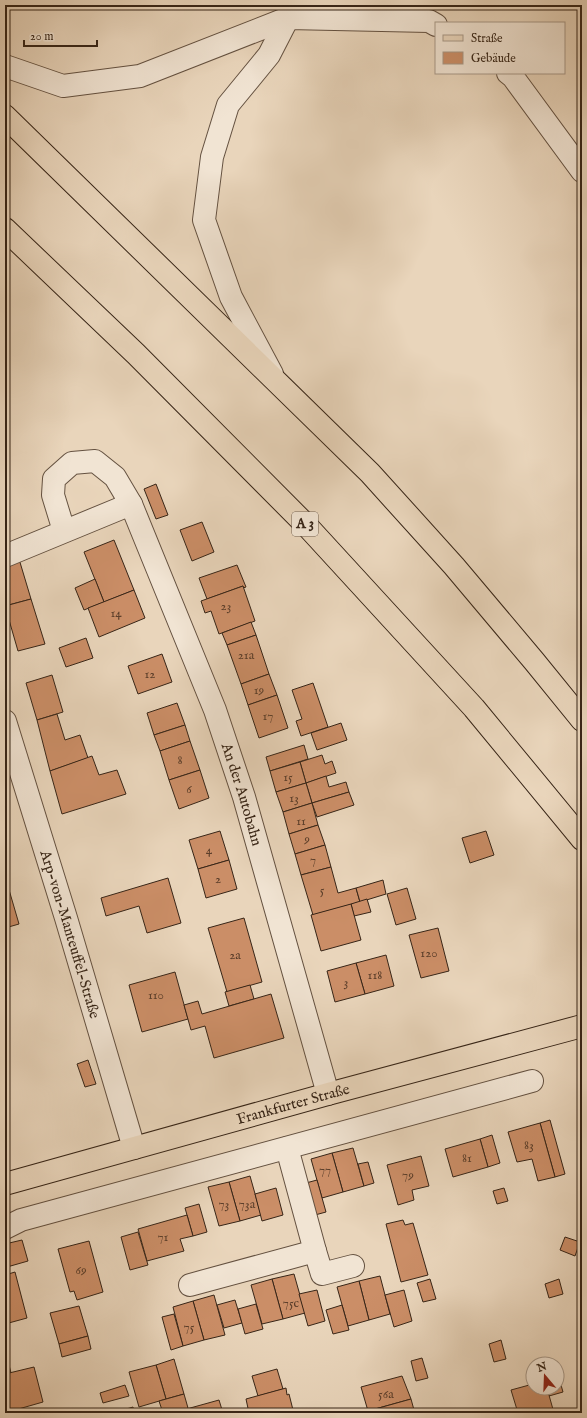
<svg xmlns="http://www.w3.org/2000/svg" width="587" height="1418" font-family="'IM FELL English',serif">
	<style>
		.building { fill: #cb8e67; stroke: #372517 }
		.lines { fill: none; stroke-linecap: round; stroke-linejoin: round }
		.minor-casing { stroke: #645140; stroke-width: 24 }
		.major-casing { stroke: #372517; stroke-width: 24 }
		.highway-casing { stroke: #372517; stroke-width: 24 }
		.minor { stroke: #f1e4d3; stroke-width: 22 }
		.major { stroke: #e9d5bb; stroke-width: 22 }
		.highway { stroke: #e9d5bb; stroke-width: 22 }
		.labels { text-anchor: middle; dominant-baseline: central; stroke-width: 3; stroke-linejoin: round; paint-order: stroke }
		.number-label { font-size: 13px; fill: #5c3f2b }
		.shield { fill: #f1e4d3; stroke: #6f5e4f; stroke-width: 1 }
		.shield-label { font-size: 14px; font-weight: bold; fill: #372517 }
		.street-label { font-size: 15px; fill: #372517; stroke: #f1e4d3 }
	</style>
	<rect width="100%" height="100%" fill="#e9d5bb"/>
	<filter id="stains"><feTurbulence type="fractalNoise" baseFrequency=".005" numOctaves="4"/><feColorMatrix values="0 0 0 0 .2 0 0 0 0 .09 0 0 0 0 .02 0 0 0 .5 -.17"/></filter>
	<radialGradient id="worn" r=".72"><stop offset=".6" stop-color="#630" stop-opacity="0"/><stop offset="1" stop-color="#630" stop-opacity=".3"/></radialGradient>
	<g class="building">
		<polygon points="156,484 168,515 156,519 144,489"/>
		<polygon points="202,522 214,552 192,561 180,530"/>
		<polygon points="114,540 134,590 104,602 84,552"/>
		<polygon points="19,559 31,599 5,606 5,564"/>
		<polygon points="237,565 246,587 243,588 243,586 207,599 199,578"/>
		<polygon points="95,579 104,602 84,610 75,588"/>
		<polygon points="243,586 255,621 219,634 211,611 205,613 201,601"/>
		<polygon points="134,590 145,618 99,637 88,608"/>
		<polygon points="31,599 45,644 18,651 5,606"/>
		<polygon points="251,622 256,635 227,645 222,633"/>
		<polygon points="256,635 269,674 241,684 227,645"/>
		<polygon points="86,638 93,658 66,667 59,648"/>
		<polygon points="162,654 172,682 138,694 128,666"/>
		<polygon points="269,674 277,695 248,705 241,684"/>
		<polygon points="52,675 63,712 37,720 26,683"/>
		<polygon points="313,683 328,727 301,736 296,721 302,719 292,690"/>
		<polygon points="277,695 288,728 259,738 248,705"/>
		<polygon points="177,703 185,725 154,735 147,713"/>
		<polygon points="57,714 65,740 80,735 88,758 50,771 37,720"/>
		<polygon points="341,723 347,740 317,750 311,733"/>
		<polygon points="185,725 190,741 160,751 154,735"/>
		<polygon points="190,741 200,770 169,780 160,751"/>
		<polygon points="304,745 308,759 270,771 266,757"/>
		<polygon points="322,755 325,764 332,761 336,773 306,783 300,762"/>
		<polygon points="92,756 99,775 117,770 126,794 62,814 50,771"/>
		<polygon points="300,762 306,783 276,792 270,771"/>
		<polygon points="200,770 209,798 179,809 169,780"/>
		<polygon points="326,776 329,787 346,782 349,792 312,803 306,783"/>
		<polygon points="306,783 312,803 283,812 276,792"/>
		<polygon points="349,792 354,805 317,817 312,803"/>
		<polygon points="312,803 318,825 289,834 283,812"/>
		<polygon points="318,825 325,845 295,854 289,834"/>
		<polygon points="220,831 229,860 198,869 189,840"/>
		<polygon points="486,831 494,855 470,863 462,838"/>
		<polygon points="325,845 331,867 301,875 295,854"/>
		<polygon points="229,860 237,889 206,898 198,869"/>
		<polygon points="331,867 338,893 356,888 360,902 313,915 301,875"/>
		<polygon points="5,876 19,924 5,928"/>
		<polygon points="168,878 181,923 147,933 139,906 106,916 101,898"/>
		<polygon points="383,880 386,894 360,902 356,888"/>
		<polygon points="407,888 416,919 396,925 387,894"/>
		<polygon points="367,899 371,912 354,916 351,904"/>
		<polygon points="351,904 361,940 321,951 311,915"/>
		<polygon points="244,918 262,982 227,992 208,928"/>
		<polygon points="438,928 449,971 421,978 409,935"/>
		<polygon points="386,955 394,986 365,994 356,963"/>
		<polygon points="356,963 365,994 335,1002 327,971"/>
		<polygon points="175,972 188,1019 142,1032 129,985"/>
		<polygon points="250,985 254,999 229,1006 225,992"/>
		<polygon points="271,994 284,1038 214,1058 205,1026 191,1030 184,1005 198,1001 202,1014"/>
		<polygon points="88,1060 96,1084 85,1087 77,1064"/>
		<polygon points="550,1120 565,1174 555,1177 540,1123"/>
		<polygon points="540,1123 555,1177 538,1181 532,1159 517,1162 508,1132"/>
		<polygon points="492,1135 500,1163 488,1167 480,1139"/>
		<polygon points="480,1139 488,1167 453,1177 445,1149"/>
		<polygon points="353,1148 364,1186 343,1192 332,1153"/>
		<polygon points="332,1153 343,1192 322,1198 311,1159"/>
		<polygon points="421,1156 429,1186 412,1190 414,1200 398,1205 387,1165"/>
		<polygon points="368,1162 374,1183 364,1186 358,1164"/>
		<polygon points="250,1176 261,1215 240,1221 229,1182"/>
		<polygon points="317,1180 326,1212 315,1215 306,1183"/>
		<polygon points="229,1182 240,1221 219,1226 208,1187"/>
		<polygon points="276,1188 283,1215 262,1221 255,1194"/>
		<polygon points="504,1188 508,1201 497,1204 493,1191"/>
		<polygon points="199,1204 207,1232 193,1236 185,1208"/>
		<polygon points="187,1215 193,1236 180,1239 184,1251 147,1261 138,1229"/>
		<polygon points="403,1220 405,1225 413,1223 428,1275 401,1282 386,1224"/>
		<polygon points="138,1232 148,1265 130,1270 121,1237"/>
		<polygon points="565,1237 580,1242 575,1256 560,1250"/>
		<polygon points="22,1240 28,1261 7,1267 5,1260 5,1244"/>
		<polygon points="89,1241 103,1292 77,1300 74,1291 70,1292 58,1249"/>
		<polygon points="15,1272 27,1318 5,1324 5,1275"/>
		<polygon points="294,1274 305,1313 283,1319 272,1279"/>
		<polygon points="380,1276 390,1314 369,1320 359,1281"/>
		<polygon points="272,1279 283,1319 262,1324 251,1285"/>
		<polygon points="430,1279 436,1299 423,1302 417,1283"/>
		<polygon points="559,1279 563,1294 549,1298 545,1284"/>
		<polygon points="359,1281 369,1320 348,1326 337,1287"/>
		<polygon points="317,1290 325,1321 308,1326 299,1294"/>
		<polygon points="404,1290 412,1321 394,1327 385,1295"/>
		<polygon points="214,1295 225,1335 204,1340 193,1301"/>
		<polygon points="235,1300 242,1323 224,1328 217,1305"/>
		<polygon points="193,1301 204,1340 183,1346 173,1307"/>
		<polygon points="256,1304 263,1329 245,1334 238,1309"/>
		<polygon points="342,1305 349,1330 333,1334 326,1310"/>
		<polygon points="79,1306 88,1336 59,1344 50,1313"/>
		<polygon points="174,1314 183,1346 171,1350 162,1317"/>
		<polygon points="88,1336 91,1349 62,1357 59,1344"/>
		<polygon points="501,1340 506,1359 494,1362 489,1344"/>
		<polygon points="422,1358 428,1378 416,1381 411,1361"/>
		<polygon points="174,1359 184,1394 166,1399 156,1365"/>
		<polygon points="8,1361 11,1373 5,1374 5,1362"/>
		<polygon points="156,1365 166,1399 139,1407 129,1372"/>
		<polygon points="34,1367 43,1402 8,1412 5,1400 5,1374"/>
		<polygon points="277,1369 283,1389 258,1396 252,1376"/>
		<polygon points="557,1371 563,1392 549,1396 547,1388 557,1388"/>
		<polygon points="402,1376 411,1399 368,1411 361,1387"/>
		<polygon points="533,1384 533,1388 547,1388 554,1413 518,1413 511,1390"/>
		<polygon points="125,1385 129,1396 103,1403 100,1393"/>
		<polygon points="286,1388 287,1395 289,1394 293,1410 292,1411 292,1413 249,1413 246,1399"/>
		<polygon points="184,1394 188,1408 183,1410 184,1413 163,1413 159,1401"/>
		<polygon points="411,1399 414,1410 412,1411 412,1413 368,1413 368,1411"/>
		<polygon points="219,1400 223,1413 184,1413 183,1410"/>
		<polygon points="133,1407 134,1413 113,1413"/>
	</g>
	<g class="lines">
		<g class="minor-casing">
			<g id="minor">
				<polyline points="5,66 63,86 140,76 288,18 429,21 436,25"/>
				<polyline points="508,73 513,77 582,171"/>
				<polyline points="272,374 231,297 204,220 212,157 228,105 269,55 288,18"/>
				<path id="s1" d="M131,504L215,710L244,797L328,1094"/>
				<polyline points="5,556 131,504 115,477 95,461 72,463 54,479 53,495 64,531"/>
				<path id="s2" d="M5,721L66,918L134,1148"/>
				<polyline points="5,1228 21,1220 532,1081"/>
				<polyline points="315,1251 322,1274 353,1266"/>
				<polyline points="190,1285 315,1251 287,1148"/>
			</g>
		</g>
		<g class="major-casing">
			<g id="major">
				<path id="s3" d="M5,1184L328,1094L582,1026"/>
			</g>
		</g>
		<g class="highway-casing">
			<g id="highway">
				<polyline points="5,116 370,473 454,566 534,661 582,720"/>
				<polyline points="5,229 136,354 307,526 474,708 582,839"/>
			</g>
		</g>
		<use href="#minor" class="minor"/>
		<use href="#major" class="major"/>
		<use href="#highway" class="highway"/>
	</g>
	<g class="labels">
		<g class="number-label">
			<text x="226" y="606">23</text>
			<text x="116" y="613">14</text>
			<text x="246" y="655">21a</text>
			<text x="150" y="674">12</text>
			<text x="259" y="690">19</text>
			<text x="268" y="716">17</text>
			<text x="180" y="760">8</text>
			<text x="288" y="777">15</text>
			<text x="189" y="789">6</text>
			<text x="294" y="798">13</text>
			<text x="301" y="821">11</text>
			<text x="307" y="839">9</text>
			<text x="209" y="850">4</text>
			<text x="313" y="860">7</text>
			<text x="218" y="879">2</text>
			<text x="322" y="890">5</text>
			<text x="429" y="953">120</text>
			<text x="235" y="955">2a</text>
			<text x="375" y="975">118</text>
			<text x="346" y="982">3</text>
			<text x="156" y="995">110</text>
			<text x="529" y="1145">83</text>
			<text x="467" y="1158">81</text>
			<text x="325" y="1170">77</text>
			<text x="408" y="1175">79</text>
			<text x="224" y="1204">73</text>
			<text x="247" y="1204">73a</text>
			<text x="163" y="1237">71</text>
			<text x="81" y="1270">69</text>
			<text x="291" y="1303">75c</text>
			<text x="189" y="1327">75</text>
			<text x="386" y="1394">56a</text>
		</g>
		<rect class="shield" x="292" y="512" width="26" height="24" rx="3"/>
		<g class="shield-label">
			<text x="305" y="524">A 3</text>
		</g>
		<g class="street-label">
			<text stroke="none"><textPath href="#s1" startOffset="311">An der Autobahn</textPath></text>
			<text stroke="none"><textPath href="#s2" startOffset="223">Arp-von-Manteuffel-Straße</textPath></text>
			<text stroke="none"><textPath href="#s3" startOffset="299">Frankfurter Straße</textPath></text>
		</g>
	</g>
	<rect width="587" height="1418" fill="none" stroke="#e9d5bb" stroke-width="20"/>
	<rect x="6" y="6" width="575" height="1406" fill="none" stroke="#372517" stroke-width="2"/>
	<rect x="10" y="10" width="567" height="1398" fill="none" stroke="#372517"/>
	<rect x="435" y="22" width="130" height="52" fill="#f1e4d3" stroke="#a79888"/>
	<rect x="443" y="35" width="20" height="6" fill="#e9d5bb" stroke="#a79888"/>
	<text x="471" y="42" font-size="12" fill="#372517">Straße</text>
	<rect x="443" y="52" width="20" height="12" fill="#cb8e67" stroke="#a79888"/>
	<text x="471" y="62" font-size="12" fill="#372517">Gebäude</text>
	<g transform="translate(545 1376) rotate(341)"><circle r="19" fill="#f1e4d3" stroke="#a79888"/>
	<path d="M0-3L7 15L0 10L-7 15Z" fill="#8f2418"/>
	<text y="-6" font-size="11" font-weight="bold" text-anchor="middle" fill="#372517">N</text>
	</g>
	<path d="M24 40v6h73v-6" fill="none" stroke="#372517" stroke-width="2"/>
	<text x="30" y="40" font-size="12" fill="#372517" stroke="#f1e4d3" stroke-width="3" paint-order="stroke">20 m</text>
	<rect width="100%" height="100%" filter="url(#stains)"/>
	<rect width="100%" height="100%" fill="url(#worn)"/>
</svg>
